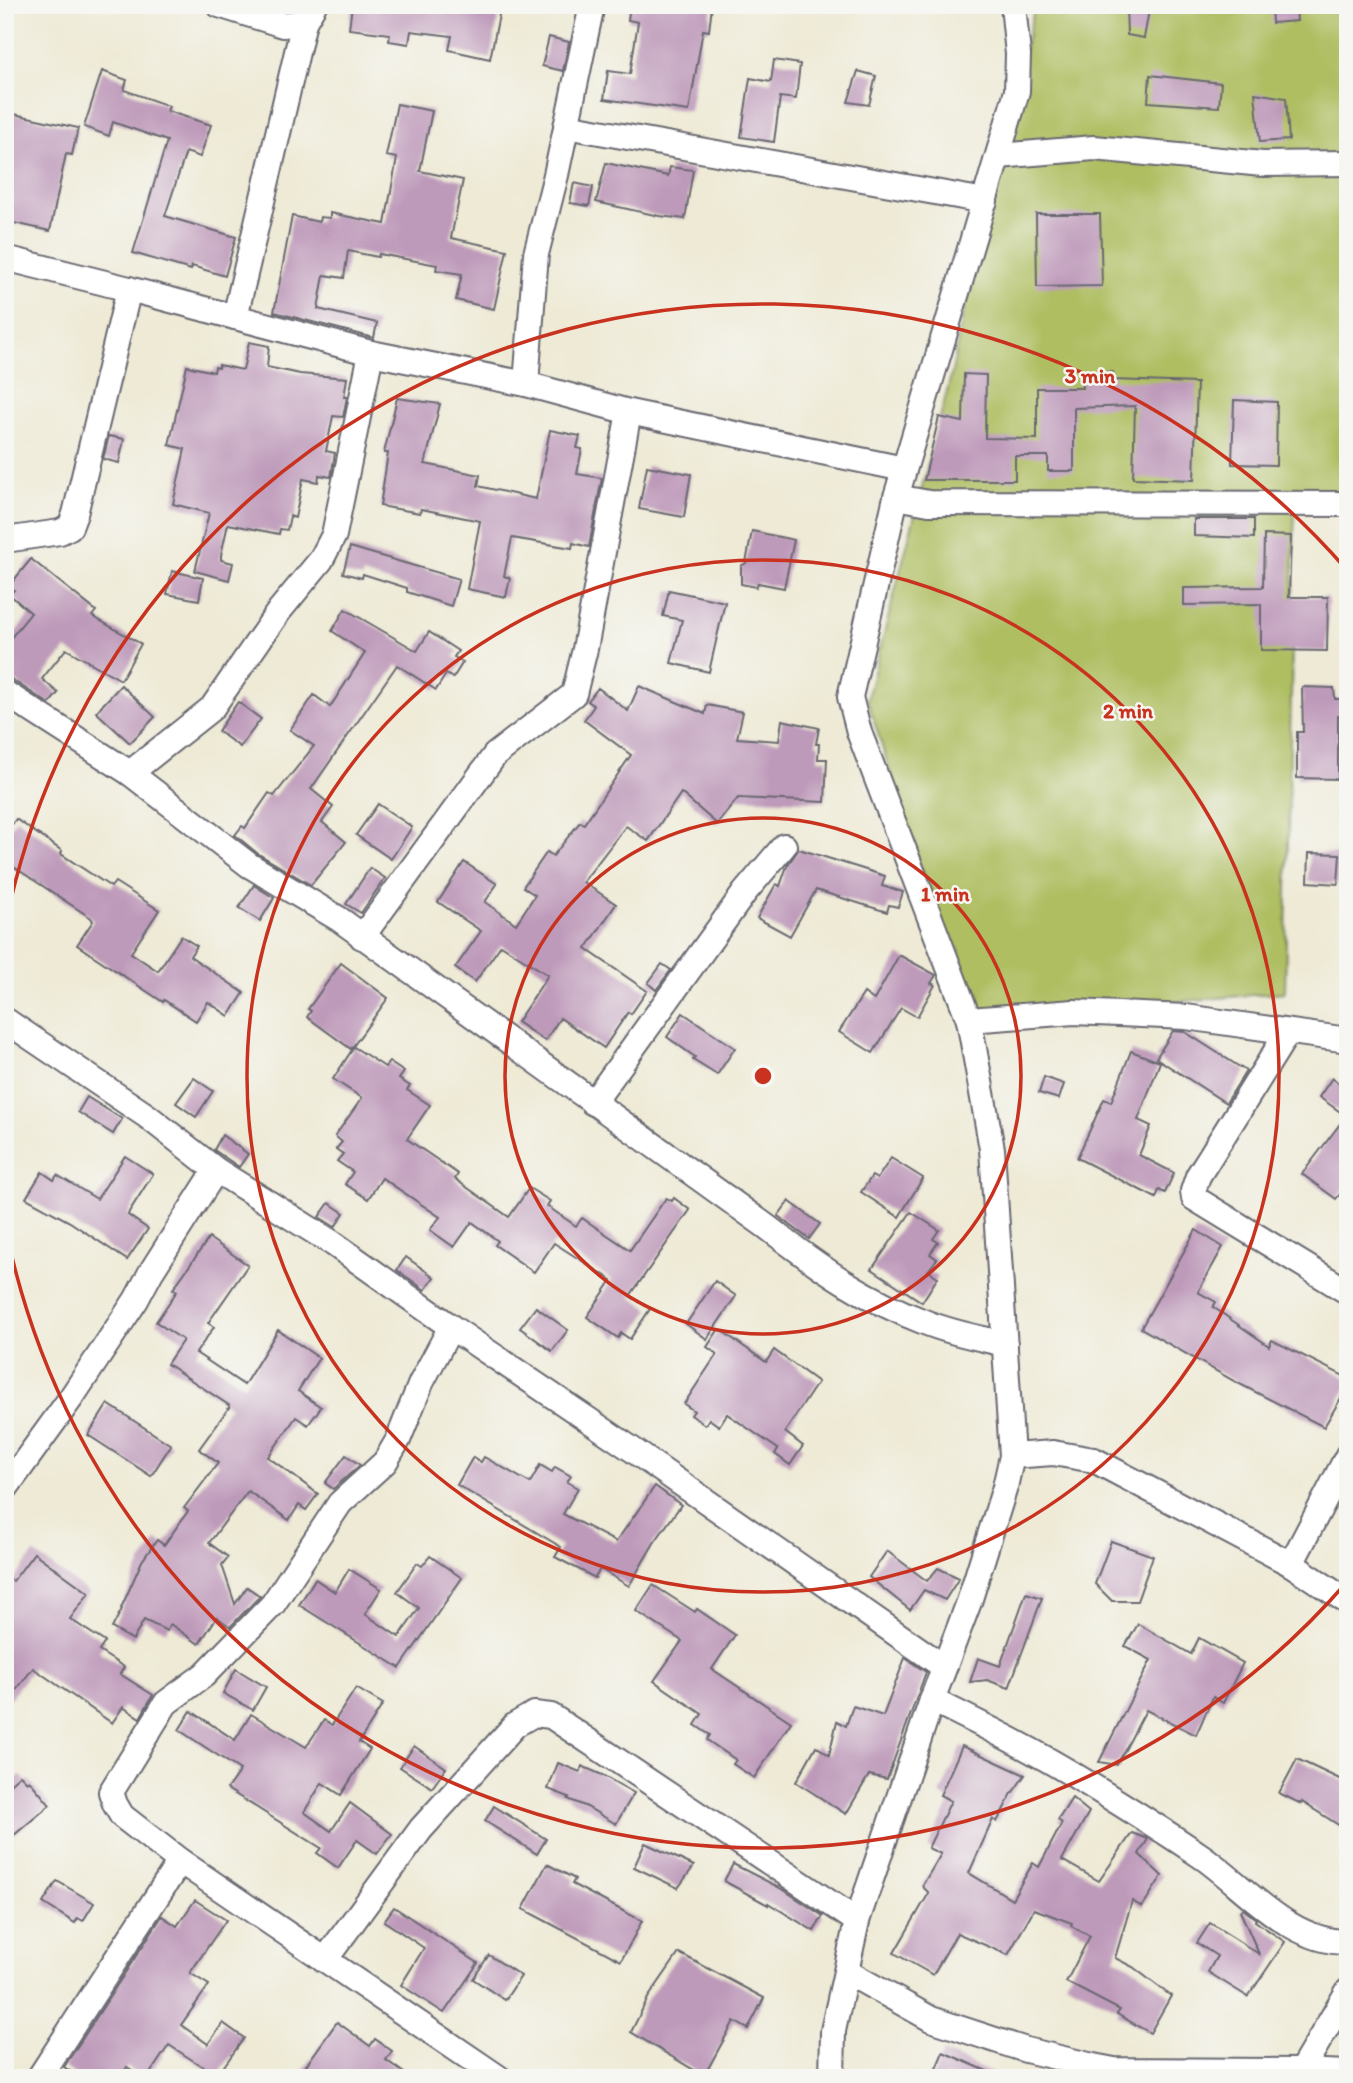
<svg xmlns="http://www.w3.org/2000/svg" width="1353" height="2083" font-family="Itim,sans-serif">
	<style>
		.green { fill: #aebe61; stroke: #68704e; stroke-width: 2 }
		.building { fill: #be9aba }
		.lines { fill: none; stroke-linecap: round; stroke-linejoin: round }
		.street-casing { stroke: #696871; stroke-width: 28 }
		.street { stroke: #fff; stroke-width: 24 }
		.ring { fill: none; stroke: #c8321e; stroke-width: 3.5 }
		.centre { fill: #c8321e; stroke: #f6f6f2; stroke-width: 3.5 }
		.ring-label { font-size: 21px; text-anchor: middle; font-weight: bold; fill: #c8321e; stroke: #f6f6f2; stroke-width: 5; stroke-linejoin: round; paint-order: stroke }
	</style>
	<rect width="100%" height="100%" fill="#f6f6f2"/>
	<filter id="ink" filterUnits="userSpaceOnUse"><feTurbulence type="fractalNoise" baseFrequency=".0143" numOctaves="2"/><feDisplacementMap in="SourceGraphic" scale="14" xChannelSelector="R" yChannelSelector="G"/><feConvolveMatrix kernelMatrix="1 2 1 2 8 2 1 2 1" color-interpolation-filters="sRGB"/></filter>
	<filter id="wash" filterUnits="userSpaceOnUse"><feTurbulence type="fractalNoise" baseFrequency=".00686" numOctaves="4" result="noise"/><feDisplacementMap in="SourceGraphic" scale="28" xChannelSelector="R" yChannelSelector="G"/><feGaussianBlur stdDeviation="1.57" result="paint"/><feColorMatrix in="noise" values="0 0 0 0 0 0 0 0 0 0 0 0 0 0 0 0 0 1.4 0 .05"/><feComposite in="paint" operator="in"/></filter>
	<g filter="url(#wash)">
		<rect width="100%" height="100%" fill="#eeead6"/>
		<polygon class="green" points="1035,5 1348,5 1348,497 1295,499 1285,992 969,1020 867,699 952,372 985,201 999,156"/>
		<g id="blocks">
			<g class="building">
				<polygon points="352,5 501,5 490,59 449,50 452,36 411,31 409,44 389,41 390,34 349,29"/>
				<polygon points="630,5 712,5 709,31 703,30 689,111 604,99 608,71 630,74 638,22 628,20"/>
				<polygon points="1126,5 1150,5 1144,38 1127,35"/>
				<polygon points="1271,5 1296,5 1297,21 1272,23"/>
				<polygon points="549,37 569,42 563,71 542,66"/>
				<polygon points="774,60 800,64 796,99 780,97 774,142 741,137 750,78 771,82"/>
				<polygon points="102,71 127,80 124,90 169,106 167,111 211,125 200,157 186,152 165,216 236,237 225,276 192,266 191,270 133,253 167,141 113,122 109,136 84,127"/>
				<polygon points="858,71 876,76 869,105 848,102"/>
				<polygon points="1150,75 1221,83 1219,107 1148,102"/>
				<polygon points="1255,93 1286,98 1289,140 1260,142"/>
				<polygon points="397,104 432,111 420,171 463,180 451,238 507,250 494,309 456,300 462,274 436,270 437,265 379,254 378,257 348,251 344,278 324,275 318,309 377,323 374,338 274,312 292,216 319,222 320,217 330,218 330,213 385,224 397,158 386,156"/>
				<polygon points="5,112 78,128 72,155 66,154 50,231 5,221"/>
				<polygon points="606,163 668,176 670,167 693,170 685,219 659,216 596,202"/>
				<polygon points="574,183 593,187 589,206 570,203"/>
				<polygon points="1036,214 1100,214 1102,286 1037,287"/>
				<polygon points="249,342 269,346 267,367 300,374 347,378 344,397 347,397 343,417 333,416 326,451 335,453 331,477 319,475 318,482 303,479 295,518 290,516 287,530 280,529 279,534 228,524 221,555 221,560 233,563 229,580 195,571 209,513 173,504 185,449 169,445 187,366 214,372 215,367 219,368 219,365 243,370"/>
				<polygon points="1113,372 1114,380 1197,383 1194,480 1133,478 1135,406 1074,408 1074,471 1048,471 1048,456 1015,456 1015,480 924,480 939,417 963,422 964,374 986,375 985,438 1037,439 1037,388 1082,388 1081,373"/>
				<polygon points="397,398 440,404 425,464 480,475 478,486 536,499 550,430 580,436 577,448 582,449 577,474 602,478 589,547 573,543 572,548 512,538 504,576 510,578 506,597 467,589 480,521 421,509 420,513 380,506 388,453 384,453"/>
				<polygon points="1234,400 1277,402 1276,465 1232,464"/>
				<polygon points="109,436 124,439 119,463 103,459"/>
				<polygon points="647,466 691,474 684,517 639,509"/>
				<polygon points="1194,519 1254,519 1254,538 1194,536"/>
				<polygon points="752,531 794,540 784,588 758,583 756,587 741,584 741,566 746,563"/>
				<polygon points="1264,535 1291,536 1289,597 1328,597 1327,651 1261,650 1261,604 1184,605 1184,588 1263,587"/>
				<polygon points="350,547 459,579 451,606 407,592 407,588 363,574 362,578 343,573"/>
				<polygon points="31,559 96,611 92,616 141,644 121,680 66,649 42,679 58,693 49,704 5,675 5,645 31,613 10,595 14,590 9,586"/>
				<polygon points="172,571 203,578 199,600 167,594"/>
				<polygon points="669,590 725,602 709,672 671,663 682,620 663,616"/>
				<polygon points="345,609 417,651 429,632 458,651 454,657 463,662 453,678 446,674 436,690 397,665 311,789 333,807 322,822 346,842 311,885 257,853 235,835 242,826 245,828 269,793 274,796 314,746 290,730 314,695 330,707 365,653 332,631"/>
				<polygon points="121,685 155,717 130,743 96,712"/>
				<polygon points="639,686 705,714 707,705 743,712 737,738 779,741 782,720 819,728 816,744 819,744 818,759 827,759 825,802 738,798 717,824 681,793 648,841 626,826 583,882 616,904 586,949 647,991 631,1014 628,1012 604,1048 560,1018 545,1041 517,1022 548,975 501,945 475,982 455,968 481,931 438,902 464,862 497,884 485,902 516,924 535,895 523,887 547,852 553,856 580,822 584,824 631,755 584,720 594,706 588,701 598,688 628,711"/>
				<polygon points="1302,687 1334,688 1335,699 1348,699 1348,716 1338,716 1338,779 1297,778 1297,732 1303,732"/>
				<polygon points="238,702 261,719 240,747 218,731"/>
				<polygon points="378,804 412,827 391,859 356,835"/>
				<polygon points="16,819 62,851 61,854 111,887 115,882 159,910 131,953 158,971 181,936 197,946 190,956 244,993 229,1016 208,1002 196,1021 164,1000 163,1002 77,945 93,921 91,918 5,861 5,834"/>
				<polygon points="799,849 885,876 882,886 903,892 898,907 889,905 887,912 816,890 790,936 757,918 776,884 780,886 787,866"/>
				<polygon points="1309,853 1340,854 1338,884 1308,882"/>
				<polygon points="370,868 385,878 361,913 346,904"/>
				<polygon points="254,885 274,898 260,921 239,908"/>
				<polygon points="899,955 936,975 931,983 935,985 917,1017 901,1008 873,1053 839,1032 864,993 874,1000"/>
				<polygon points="341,963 388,998 351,1049 307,1017 311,1011 308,1009"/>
				<polygon points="662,964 671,970 656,990 648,983"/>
				<polygon points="683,1013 735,1048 717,1075 693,1060 695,1057 667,1037"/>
				<polygon points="1173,1031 1185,1032 1246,1071 1226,1103 1156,1058"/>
				<polygon points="354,1047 385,1067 389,1062 404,1072 399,1079 410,1086 407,1090 430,1105 407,1139 458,1174 455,1179 509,1217 529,1188 550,1201 547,1206 576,1226 582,1218 630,1250 666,1198 672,1201 674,1198 690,1210 630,1296 650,1309 630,1339 621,1333 618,1338 587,1317 612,1280 554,1243 534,1272 495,1245 498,1241 472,1222 454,1247 430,1230 440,1217 382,1178 368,1199 345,1184 353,1172 337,1161 343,1154 336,1149 342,1142 335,1136 362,1098 333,1079"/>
				<polygon points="1131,1051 1160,1062 1138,1120 1151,1126 1139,1155 1174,1173 1165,1193 1159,1190 1156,1198 1077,1158 1104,1099 1111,1102"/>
				<polygon points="1044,1077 1064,1084 1059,1099 1039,1093"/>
				<polygon points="194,1078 213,1091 196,1117 176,1103"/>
				<polygon points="1332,1078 1348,1090 1348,1184 1336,1199 1302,1174 1346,1116 1319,1097"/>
				<polygon points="87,1097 122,1119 113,1134 78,1112"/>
				<polygon points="222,1135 248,1154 239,1167 214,1150"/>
				<polygon points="125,1156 153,1174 129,1212 128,1215 148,1229 127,1260 70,1222 26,1198 42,1172 54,1180 57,1175 97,1199"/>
				<polygon points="891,1158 923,1178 899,1217 861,1192 872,1176 877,1179"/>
				<polygon points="789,1201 820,1224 809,1239 778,1216"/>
				<polygon points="329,1203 344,1213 335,1227 319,1217"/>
				<polygon points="911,1212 939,1230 933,1239 938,1242 930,1254 937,1259 928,1271 938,1277 922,1302 872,1269"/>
				<polygon points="1196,1230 1223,1247 1198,1292 1216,1302 1213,1307 1269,1346 1272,1340 1348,1378 1348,1386 1324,1427 1234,1381 1141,1328"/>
				<polygon points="209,1238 248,1265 208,1323 214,1327 196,1353 244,1385 278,1330 319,1358 298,1391 321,1407 308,1425 296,1417 268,1457 318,1494 306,1510 299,1505 289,1520 248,1491 209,1543 228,1557 222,1565 235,1604 247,1587 260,1596 230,1627 217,1617 199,1644 170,1624 167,1631 144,1620 133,1640 112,1628 122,1609 121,1608 142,1561 157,1540 164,1545 188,1511 184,1508 218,1463 199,1449 230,1406 167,1364 183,1340 156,1322 177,1291 173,1289"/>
				<polygon points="406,1257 434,1277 425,1290 397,1270"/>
				<polygon points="715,1281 736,1296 707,1339 686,1324"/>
				<polygon points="536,1307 568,1330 552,1351 520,1328"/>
				<polygon points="719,1329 766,1362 774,1350 818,1382 785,1432 803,1446 790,1465 775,1454 778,1449 727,1414 719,1426 709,1419 705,1425 691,1415 694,1411 684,1404 717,1354 707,1347"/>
				<polygon points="108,1404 171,1445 151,1476 88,1435"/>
				<polygon points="346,1455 360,1465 333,1489 325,1483"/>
				<polygon points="473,1457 481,1462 484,1457 530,1483 540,1465 552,1472 555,1467 571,1476 567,1482 578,1488 563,1514 616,1542 655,1486 681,1505 654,1543 629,1586 600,1569 595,1578 555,1557 561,1547 457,1485"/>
				<polygon points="1111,1541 1153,1556 1137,1601 1112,1601 1095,1584"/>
				<polygon points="887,1551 927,1581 938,1568 959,1578 945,1600 924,1590 910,1610 869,1577"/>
				<polygon points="34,1553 89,1593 70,1619 105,1642 99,1651 124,1667 120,1674 153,1695 140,1718 123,1707 112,1723 33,1668 5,1705 5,1576 13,1581"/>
				<polygon points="430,1556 462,1578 400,1668 299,1605 315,1579 335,1592 349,1569 381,1589 365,1614 399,1637 419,1608 397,1592 417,1563 422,1566"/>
				<polygon points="653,1585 695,1612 697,1609 735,1635 712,1669 791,1722 754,1778 733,1764 736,1760 707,1740 710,1735 695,1725 702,1714 654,1681 682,1641 636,1611"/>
				<polygon points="1026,1593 1042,1598 1009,1688 987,1680 970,1682 978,1658 1000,1666"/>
				<polygon points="1138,1624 1191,1654 1199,1638 1243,1663 1223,1703 1213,1697 1196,1735 1146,1710 1117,1765 1099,1762 1151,1660 1125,1646"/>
				<polygon points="905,1658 926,1672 887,1779 869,1775 846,1814 796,1782 816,1746 829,1755 837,1721 846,1726 853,1706 883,1716"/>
				<polygon points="236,1669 266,1687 253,1710 223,1693"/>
				<polygon points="356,1688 383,1704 359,1742 370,1749 341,1795 322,1783 304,1812 331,1831 350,1803 392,1834 377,1854 357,1840 338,1868 317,1853 321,1848 227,1789 240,1770 179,1730 191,1711 235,1740 251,1714 306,1747 324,1720 332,1725"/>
				<polygon points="414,1746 446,1768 432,1788 400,1767"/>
				<polygon points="962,1746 1025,1775 1011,1795 997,1822 993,1819 969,1873 1012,1899 1033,1863 1039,1867 1062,1823 1058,1820 1072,1798 1089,1812 1062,1860 1099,1881 1132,1833 1148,1839 1139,1854 1162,1876 1142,1907 1132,1901 1115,1958 1133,1967 1171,1996 1150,2033 1117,2014 1120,2010 1066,1982 1090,1936 1071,1926 1072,1923 1034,1909 1008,1955 957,1933 933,1975 894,1953 929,1893 922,1886 941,1854 928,1848 951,1801 940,1795"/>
				<polygon points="1297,1759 1348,1783 1348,1831 1302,1802 1301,1804 1279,1793"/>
				<polygon points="558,1763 580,1772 582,1766 602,1775 634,1793 616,1824 587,1807 568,1799 569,1797 548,1789"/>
				<polygon points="20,1775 27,1782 29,1780 50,1805 14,1835 5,1825 5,1788"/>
				<polygon points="494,1806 546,1839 537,1854 485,1821"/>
				<polygon points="645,1843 694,1866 678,1888 634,1867"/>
				<polygon points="547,1864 575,1879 572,1884 642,1921 621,1961 523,1909"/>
				<polygon points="733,1864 784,1890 823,1916 814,1931 768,1903 768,1905 724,1881"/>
				<polygon points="57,1881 94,1903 83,1921 78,1918 75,1923 43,1903"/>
				<polygon points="195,1900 226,1920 190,1973 209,1985 181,2025 208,2044 223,2023 244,2038 217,2076 169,2045 147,2078 144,2078 127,2067 120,2078 81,2078 64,2067 162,1916 177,1926"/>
				<polygon points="394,1907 478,1963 444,2013 401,1985 424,1948 384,1921"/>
				<polygon points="1243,1909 1256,1919 1255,1921 1285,1942 1248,1997 1208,1972 1217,1956 1197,1943 1210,1923 1259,1954 1240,1911"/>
				<polygon points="679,1953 764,1998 748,2029 734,2021 704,2076 631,2032 648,1998"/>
				<polygon points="489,1955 521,1976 505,2000 473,1979"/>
				<polygon points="337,2022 370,2046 375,2039 392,2051 386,2060 411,2078 297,2078"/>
				<polygon points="943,2052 1003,2078 932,2078"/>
			</g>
		</g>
	</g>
	<g filter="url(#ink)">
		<use href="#blocks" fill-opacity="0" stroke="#696871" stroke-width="2"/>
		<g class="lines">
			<g class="street-casing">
				<g id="street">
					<polyline points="219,5 283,25 304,22 314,5"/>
					<polyline points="566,126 985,201"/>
					<polyline points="999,156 1094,148 1263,164 1348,163"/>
					<polyline points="5,258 129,289"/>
					<polyline points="235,317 304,22"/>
					<polyline points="526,384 536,254 556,175 592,5"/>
					<polyline points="896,497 929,503 1348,504"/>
					<polyline points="5,540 60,532 70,527 75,514 129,289 371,353 526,384 629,412 904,469"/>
					<path d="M5,693L130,773L249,865L339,919L767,1227C820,1268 864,1299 927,1323C952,1333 980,1338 1005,1344"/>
					<polyline points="130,773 212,708 279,611 321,560 334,535 371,353"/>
					<polyline points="362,937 495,755 574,694 585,649 629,412"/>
					<polyline points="5,1020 147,1116 216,1170 334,1244 451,1327 630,1448 944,1667"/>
					<polyline points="969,1020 1074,1012 1186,1017 1348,1040"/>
					<polyline points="1288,1032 1198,1176 1193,1191 1194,1198 1348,1292"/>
					<polyline points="593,1103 745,892 784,846"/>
					<polyline points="451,1327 421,1383 398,1440 385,1462 340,1503 273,1604 204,1675 166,1703 111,1792 115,1804 122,1816 180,1861 499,2078"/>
					<polyline points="1012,1456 1053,1453 1094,1460 1291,1564 1348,1602"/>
					<polyline points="5,1489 71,1398 136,1300 151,1272 216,1170"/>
					<polyline points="1291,1564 1348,1455"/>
					<path d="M932,1700C985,1726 1037,1752 1087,1783C1126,1807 1166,1832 1204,1858C1247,1889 1291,1943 1348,1942"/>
					<polyline points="325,1960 421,1829 515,1725 534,1714 551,1716 857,1921"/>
					<polyline points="847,1972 931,2019 1026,2050 1093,2066 1114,2070 1301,2071 1348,1991"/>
					<polyline points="1301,2071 1348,2073"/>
					<polyline points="39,2078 180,1861"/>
					<polyline points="832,2078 833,2031 857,1921 932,1700 969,1602 1005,1487 1012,1456 992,1149 969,1020 859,732 850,697 896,497 1017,91 1018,54 1013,5"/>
				</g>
			</g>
			<use href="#street" class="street"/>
		</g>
	</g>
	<g class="ring">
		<circle cx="763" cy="1076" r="258"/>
		<circle cx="763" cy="1076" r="516"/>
		<path d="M1346 1583A773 773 0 0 1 6 1230M6 922A773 773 0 0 1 1346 569"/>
	</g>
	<circle cx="763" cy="1076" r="10" class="centre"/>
	<g class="ring-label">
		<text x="1090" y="383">3 min</text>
		<text x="1128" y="718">2 min</text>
		<text x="945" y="901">1 min</text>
	</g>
	<rect width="1353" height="2083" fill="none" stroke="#f6f6f2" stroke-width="28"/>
</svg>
